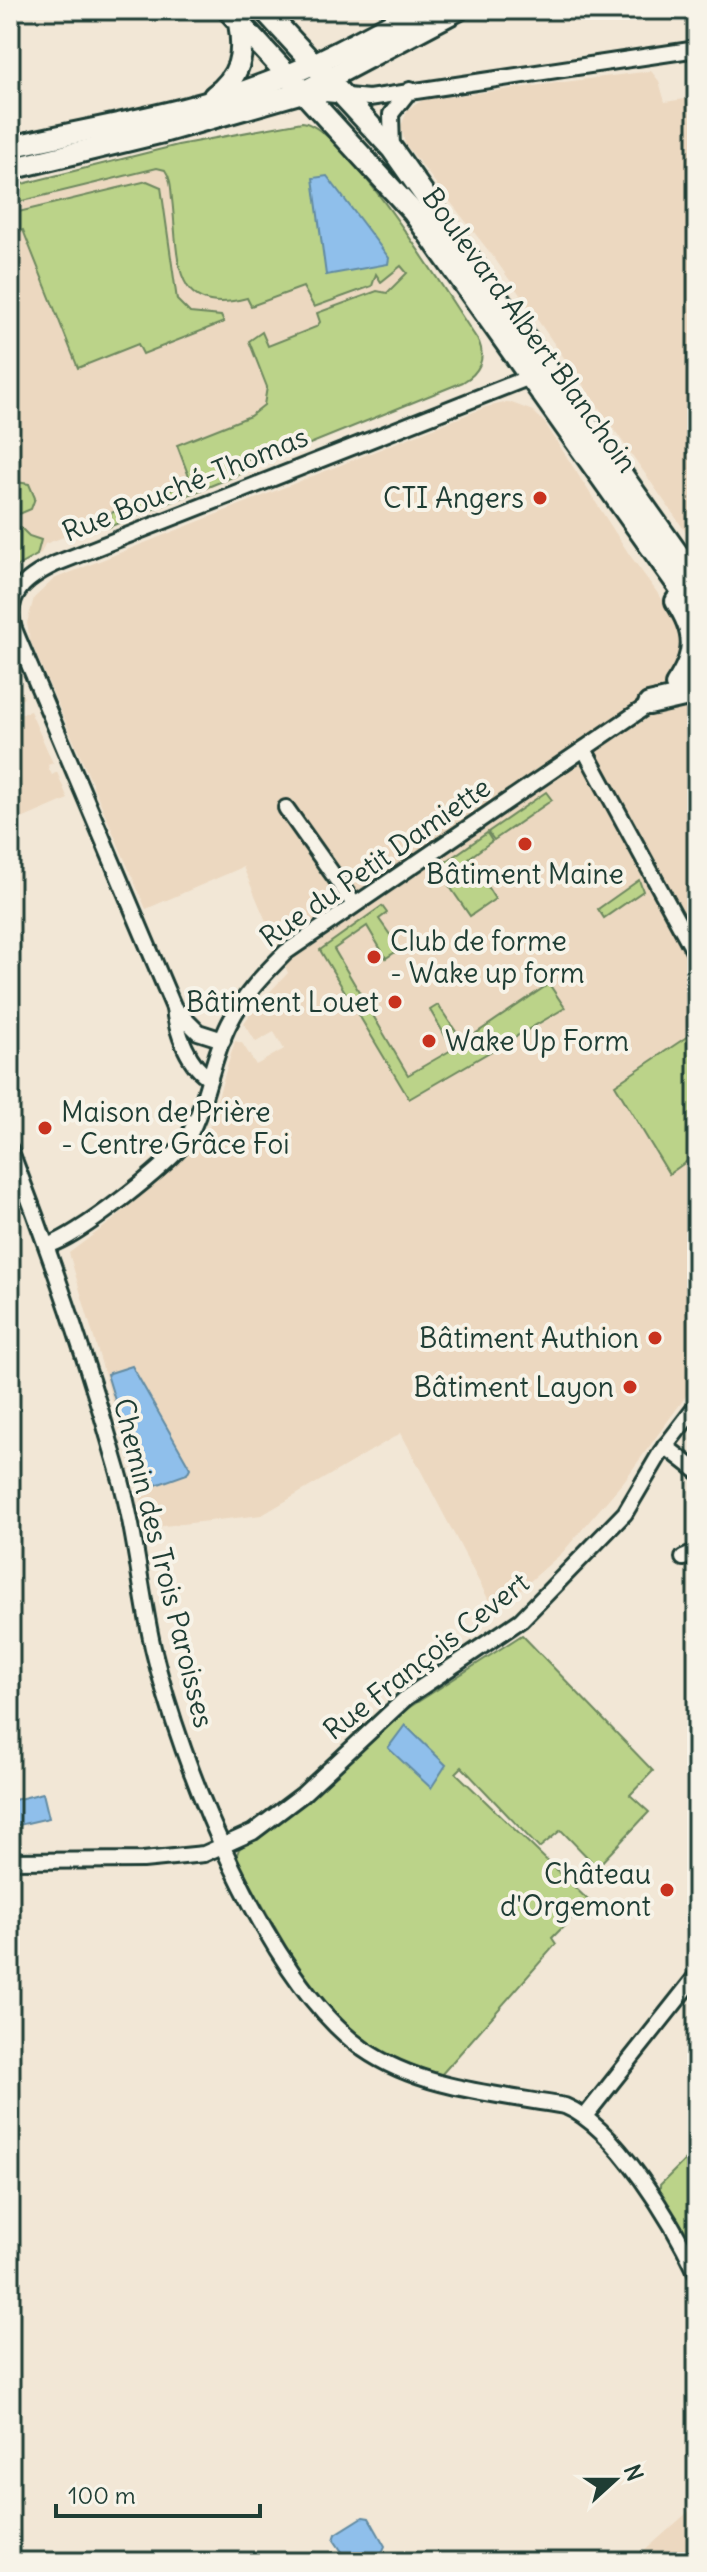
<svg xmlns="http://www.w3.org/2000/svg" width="707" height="2572" font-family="Delius,sans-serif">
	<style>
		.built { fill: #ecd8c0 }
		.green { fill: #bbd389; stroke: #6d885e; stroke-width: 2 }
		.water { fill: #8fbfeb; stroke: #628ba2; stroke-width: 2 }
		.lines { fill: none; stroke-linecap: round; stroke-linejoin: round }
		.street-casing { stroke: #1f3d34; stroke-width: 20 }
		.secondary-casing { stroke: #1f3d34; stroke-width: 26 }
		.street { stroke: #f7f3e8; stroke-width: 14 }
		.secondary { stroke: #f7f3e8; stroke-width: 20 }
		.tram { stroke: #1f3d34; stroke-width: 2 }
		.poi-dot { fill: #c8321e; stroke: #f7f3e8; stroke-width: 3 }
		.labels { text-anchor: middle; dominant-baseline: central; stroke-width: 8; stroke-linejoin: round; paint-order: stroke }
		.street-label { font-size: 28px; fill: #1f3d34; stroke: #f7f3e8 }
		.poi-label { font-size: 28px; fill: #1f3d34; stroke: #f7f3e8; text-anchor: end }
	</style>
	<rect width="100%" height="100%" fill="#f2e7d6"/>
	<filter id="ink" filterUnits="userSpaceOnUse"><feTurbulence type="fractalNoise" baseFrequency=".0125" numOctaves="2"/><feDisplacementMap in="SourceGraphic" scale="16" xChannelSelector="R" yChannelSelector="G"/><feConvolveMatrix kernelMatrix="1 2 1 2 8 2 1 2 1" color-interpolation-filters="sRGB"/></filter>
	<g filter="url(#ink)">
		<g class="built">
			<polygon points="697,67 697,548 495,259 405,144 401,126 408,109 423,100 651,71 659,81 665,102 691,98 692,78"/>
			<polygon points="302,122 317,127 367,180 392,213 479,342 482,358 479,369 463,382 263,463 260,455 241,462 244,472 211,487 109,527 95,525 45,544 41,553 10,570 10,187 178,145"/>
			<polygon points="509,402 533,411 545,423 629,554 697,647 697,1381 624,1481 562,1553 495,1612 401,1433 262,1515 146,1528 143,1505 69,1253 113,1220 189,1152 209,1127 235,1041 242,1043 256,1065 284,1049 274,1032 256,1042 244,1023 256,1006 288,973 243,867 146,909 30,640 27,623 34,598 54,579 486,407"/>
			<polygon points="10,664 24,698 14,703 18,715 30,711 53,763 48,765 49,769 52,775 57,772 68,799 10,824"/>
			<polygon points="697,2504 697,2562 632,2562"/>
		</g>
		<g class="green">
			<path d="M302,122C345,127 451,301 479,342C486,359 479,373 463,382L263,463L260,455L241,462L244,472L235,476L109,527L111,513L191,482L177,445L250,416L264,405L267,387L249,341L262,332L268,346L316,327L320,322L317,313L377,291L387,293L407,273L401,266L381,282L376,274L372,286L314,307L303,287L251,306L247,298C169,319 179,255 172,199C171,189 171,178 165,170L157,168L10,204V187L178,145Z"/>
			<polygon points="147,181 161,187 177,300 190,313 221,316 224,322 143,354 138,344 78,368 23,230 10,235 10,214"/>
			<polygon points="10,481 29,484 35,498 31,509 10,518"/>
			<polygon points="20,527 29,536 41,540 37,555 10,570 10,531"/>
			<polygon points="546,792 552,800 494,840 488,832"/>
			<polygon points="487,833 492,841 469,858 495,899 470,916 437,868"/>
			<polygon points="639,880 643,891 604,918 598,909"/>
			<polygon points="382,906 387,913 379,919 400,949 386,958 367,926 334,949 408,1075 453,1049 430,1010 438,1005 463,1042 549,984 565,1008 409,1099 320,950"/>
			<polygon points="697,1030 697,1154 669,1174 615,1085"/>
			<path d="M522,1635L653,1771L630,1795L649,1812L597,1867L561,1830L539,1848L462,1767L456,1773L589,1901L552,1938L556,1944L441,2075C414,2066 386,2056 362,2040C313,2007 265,1909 236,1857L239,1849L303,1801L396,1716Z"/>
			<polygon points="697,2148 697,2249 660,2192 660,2185"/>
		</g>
		<g class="water">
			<polygon points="327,176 389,258 388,264 326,275 313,178"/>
			<polygon points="132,1366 190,1468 187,1474 142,1490 107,1374"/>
			<polygon points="405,1725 446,1765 431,1788 388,1748"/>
			<polygon points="43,1793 49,1818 10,1827 10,1801"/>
			<path d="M363,2517L369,2518L385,2546C379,2564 364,2562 349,2562L334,2540L336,2534Z"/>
		</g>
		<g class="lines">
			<g class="street-casing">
				<g id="street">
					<polyline points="303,92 369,98 697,49"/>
					<polyline points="392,149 391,114 410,90"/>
					<polyline points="584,749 697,957"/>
					<polyline points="286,808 354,904"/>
					<path d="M174,1008C176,1031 189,1067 210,1078"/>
					<path d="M223,1040L198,1032L174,1008L14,629C4,594 26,578 55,564L530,377"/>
					<path d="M10,1149C51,1254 87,1361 118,1470C135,1528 140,1589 153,1648C180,1763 265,1979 363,2049C420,2089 498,2094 565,2106C616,2127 673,2223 697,2274"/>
					<path d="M47,1245C70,1243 176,1160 187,1139C207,1103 211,1060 229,1024C243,996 265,973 286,952L657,699"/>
					<polyline points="665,1446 697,1471"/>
					<polyline points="683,1558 697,1552"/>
					<polyline points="10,1861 143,1860 204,1854 253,1832 302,1795 407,1697 521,1620 625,1513 661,1452 697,1405"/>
					<polyline points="586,2115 697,1975"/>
				</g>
			</g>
			<g class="secondary-casing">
				<g id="secondary">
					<polyline points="228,10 413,212 697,612"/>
					<polyline points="264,10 392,149 697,581"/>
					<path d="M214,96C240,77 245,55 239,23"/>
					<path d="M10,147C96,127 187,114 270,82C321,63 369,36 417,10"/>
					<polyline points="10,169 163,132 303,92 458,10"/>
					<path d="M676,601C697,633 697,654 676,685"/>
					<polyline points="649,704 684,696 697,687"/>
				</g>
			</g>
			<use href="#street" class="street"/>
			<use href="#secondary" class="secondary"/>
			<polyline class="tram" points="242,10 264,34"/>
		</g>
	</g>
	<g class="poi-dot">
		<circle cx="540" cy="498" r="8"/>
		<circle cx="525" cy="844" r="8"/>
		<circle cx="374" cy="957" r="8"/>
		<circle cx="395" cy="1002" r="8"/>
		<circle cx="429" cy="1041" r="8"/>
		<circle cx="45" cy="1128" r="8"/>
		<circle cx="655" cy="1338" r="8"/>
		<circle cx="630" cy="1387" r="8"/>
		<circle cx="667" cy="1890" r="8"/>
	</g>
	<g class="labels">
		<g class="street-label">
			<text transform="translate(530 330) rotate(54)">Boulevard Albert Blanchoin</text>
			<text transform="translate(185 484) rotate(-22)">Rue Bouché-Thomas</text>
			<text transform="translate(375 862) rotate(-35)">Rue du Petit Damiette</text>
			<text transform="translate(164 1563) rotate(76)">Chemin des Trois Paroisses</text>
			<text transform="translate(426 1656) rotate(-38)">Rue François Cevert</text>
		</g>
		<g class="poi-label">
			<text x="524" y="498">CTI Angers</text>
			<text x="525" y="874" text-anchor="middle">Bâtiment Maine</text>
			<text x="390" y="941" text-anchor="start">Club de forme<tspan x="390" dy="32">- Wake up form</tspan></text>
			<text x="379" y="1002">Bâtiment Louet</text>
			<text x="445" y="1041" text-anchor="start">Wake Up Form</text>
			<text x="61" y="1112" text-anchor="start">Maison de Prière<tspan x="61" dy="32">- Centre Grâce Foi</tspan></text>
			<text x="639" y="1338">Bâtiment Authion</text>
			<text x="614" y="1387">Bâtiment Layon</text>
			<text x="651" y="1874">Château<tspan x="651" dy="32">d'Orgemont</tspan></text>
		</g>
	</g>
	<rect width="707" height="2572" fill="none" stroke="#f7f3e8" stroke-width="40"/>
	<rect x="20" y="20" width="667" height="2532" fill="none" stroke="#1f3d34" stroke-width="3" filter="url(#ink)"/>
	<g transform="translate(615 2480) rotate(69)" stroke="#f7f3e8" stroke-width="6" paint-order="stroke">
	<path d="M0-6L14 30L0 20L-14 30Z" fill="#1f3d34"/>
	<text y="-12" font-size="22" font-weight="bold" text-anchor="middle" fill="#1f3d34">N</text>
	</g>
	<path d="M56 2504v12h204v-12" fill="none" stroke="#1f3d34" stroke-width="4"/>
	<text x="68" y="2504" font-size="24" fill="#1f3d34" stroke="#f7f3e8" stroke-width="6" paint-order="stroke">100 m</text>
</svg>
